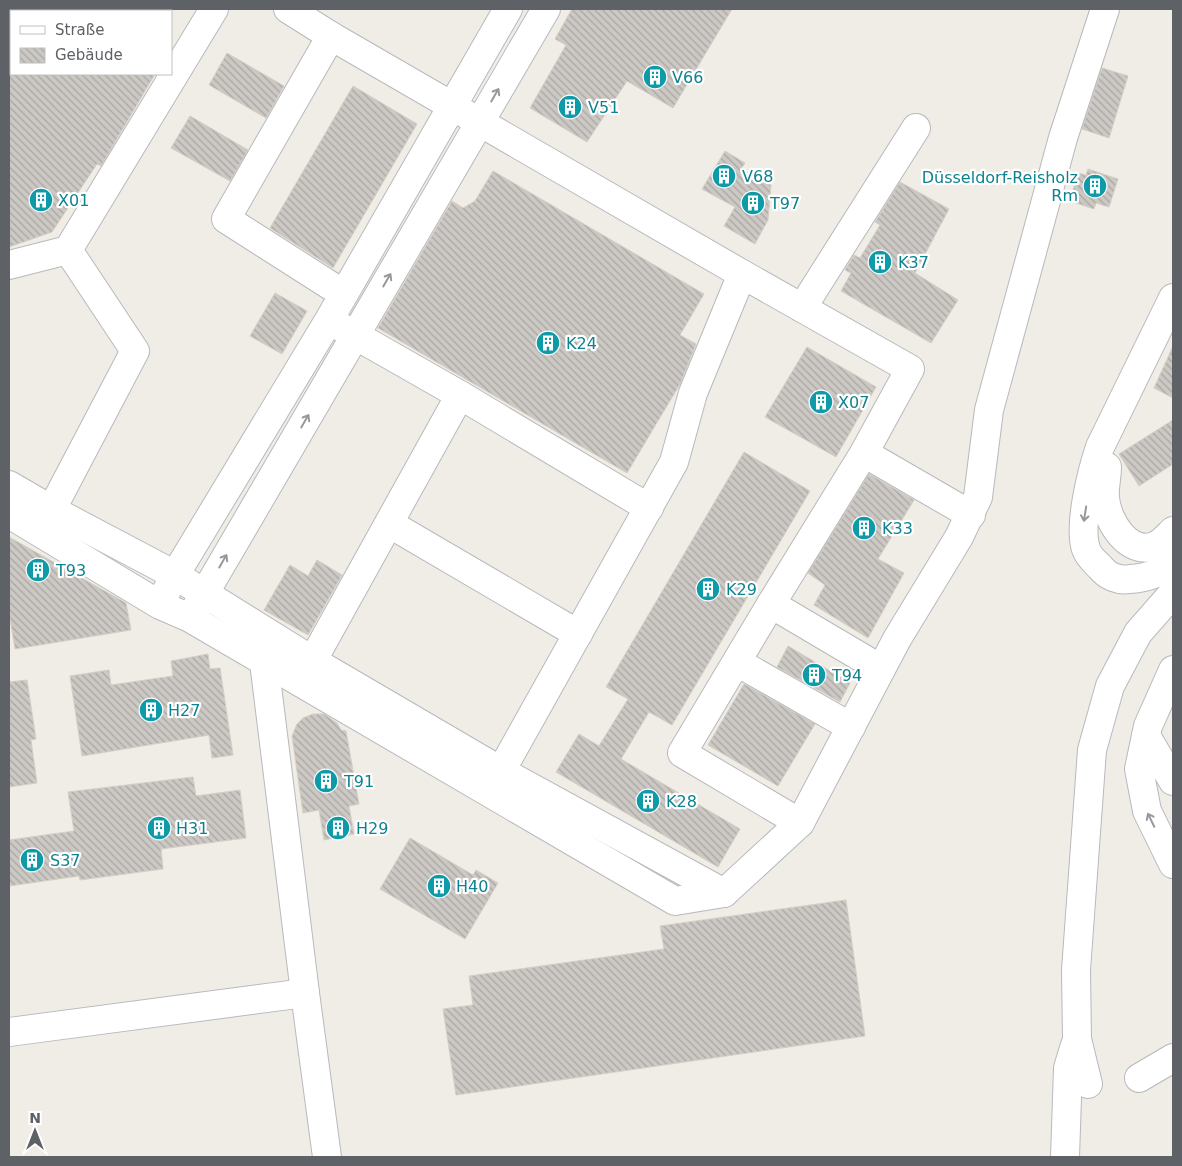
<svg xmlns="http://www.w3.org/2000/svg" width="1182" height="1166" font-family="'DejaVu Sans',sans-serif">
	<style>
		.building { fill: url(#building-back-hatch); stroke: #d5cec5 }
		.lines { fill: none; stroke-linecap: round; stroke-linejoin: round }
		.minor-casing { stroke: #b7b9bd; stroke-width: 30 }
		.minor { stroke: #fff; stroke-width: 28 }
		.oneway { stroke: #96999c }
		.labels { text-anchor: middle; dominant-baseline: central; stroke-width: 4.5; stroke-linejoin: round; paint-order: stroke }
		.culture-label { font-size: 16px; fill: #0d838f; stroke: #fff; text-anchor: start }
	</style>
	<defs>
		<pattern id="building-back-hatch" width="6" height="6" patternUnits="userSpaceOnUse" patternTransform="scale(1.25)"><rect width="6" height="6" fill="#ccc8c4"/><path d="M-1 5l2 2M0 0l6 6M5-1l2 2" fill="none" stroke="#a9a6a3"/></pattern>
	</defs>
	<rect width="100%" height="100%" fill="#f0ede6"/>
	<g class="building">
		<polygon points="572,9 732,9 673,108 627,81 587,142 530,108 566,45 555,39"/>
		<polygon points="227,53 284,86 266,118 209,85"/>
		<polygon points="1102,68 1128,76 1109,138 1082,129"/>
		<polygon points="9,74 155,74 101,166 97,164 52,232 9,247"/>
		<polygon points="353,86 417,124 333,268 270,228"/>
		<polygon points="190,116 248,150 230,181 171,148"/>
		<polygon points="725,151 745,163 741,169 771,185 768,220 755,244 724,226 735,207 702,189"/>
		<polygon points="1088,169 1118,179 1109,207 1096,203 1094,209 1076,203 1079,195 1072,193 1078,173 1086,175"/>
		<polygon points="493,171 704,294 680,335 696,344 680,384 627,473 378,328 452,201 463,208 475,201"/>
		<polygon points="900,182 949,209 915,273 958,300 931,343 841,291 851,273 845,270 854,255 860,258 880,225 875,222"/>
		<polygon points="275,293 307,311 282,354 250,336"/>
		<polygon points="1173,346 1173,398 1154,388"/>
		<polygon points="807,347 876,387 836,457 765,417"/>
		<polygon points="1173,420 1173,464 1139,486 1119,454"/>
		<polygon points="744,452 810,491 672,725 649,712 621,759 740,829 718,867 556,772 579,734 599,746 628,699 606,687"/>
		<polygon points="869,474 914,500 878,559 904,573 868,638 814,605 825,585 808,573"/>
		<polygon points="9,537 126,603 131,630 15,649 9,613"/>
		<polygon points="317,560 342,575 308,635 264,610 290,565 308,576"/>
		<polygon points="788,646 850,683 840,702 777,667"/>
		<polygon points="208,654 210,669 220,668 233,755 212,758 209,735 82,756 70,676 109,670 111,685 173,676 171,661"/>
		<polygon points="27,680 36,739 31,740 37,783 9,787 9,682"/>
		<polygon points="744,684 815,724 778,786 708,745"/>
		<polygon points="313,714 324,714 337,723 341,730 346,731 359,804 349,806 354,834 324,840 319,810 303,813 292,736 297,724 303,718"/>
		<polygon points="193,777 196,796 240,790 246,838 161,849 163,869 80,880 79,876 9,886 9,840 74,831 68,792"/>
		<polygon points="410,838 473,875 476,870 498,883 465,939 380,889"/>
		<polygon points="846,900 865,1036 456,1095 443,1009 473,1005 469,976 664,949 660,926"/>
	</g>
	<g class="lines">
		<g class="minor-casing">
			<g id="minor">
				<polyline points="331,36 226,219 331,286"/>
				<polyline points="9,265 68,250 214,9"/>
				<path d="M1173,298L1100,447C1092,471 1078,525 1086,549C1088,556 1095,562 1100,567C1107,576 1118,581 1130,579C1147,578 1162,574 1173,560"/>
				<polyline points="802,308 916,128"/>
				<polyline points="339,326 460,395 649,508"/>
				<polyline points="864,453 971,515"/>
				<path d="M1107,467C1107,477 1104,488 1105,498C1107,521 1128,556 1155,546C1162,543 1168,536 1173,531"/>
				<polyline points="9,485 52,510 175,575 313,661 501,771 724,893"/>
				<polyline points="9,514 160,605 190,618 675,901 724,893 800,823 682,753 771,604 864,453 910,369 742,274 331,36 288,9"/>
				<polyline points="390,524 578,634"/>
				<polyline points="43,526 135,351 68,250"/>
				<polyline points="166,592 175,575 329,320 508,9"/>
				<polyline points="771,604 881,669"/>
				<polyline points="196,608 546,9"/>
				<polyline points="264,662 305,993 327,1157"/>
				<polyline points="737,662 851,727"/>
				<polyline points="1173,670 1148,726 1139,769 1147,811 1173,864"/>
				<polyline points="304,676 460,395"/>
				<polyline points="1146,736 1173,781"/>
				<polyline points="491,784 501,771 674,462 693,393 742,274"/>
				<polyline points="800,823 897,639 959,537 978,497 989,410 1063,138 1105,9"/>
				<polyline points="9,1032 305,993"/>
				<polyline points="1139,1078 1173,1058"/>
				<polyline points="1088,1084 1077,1039 1076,970 1092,750 1110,686 1138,633 1173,593"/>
				<polyline points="1065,1157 1068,1068 1075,1045"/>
			</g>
		</g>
		<use href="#minor" class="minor"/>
	</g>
	<defs><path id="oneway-shaft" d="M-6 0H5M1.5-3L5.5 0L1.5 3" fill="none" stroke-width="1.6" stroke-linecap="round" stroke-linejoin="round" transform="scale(1.25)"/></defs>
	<g class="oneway">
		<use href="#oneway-shaft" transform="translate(495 95) rotate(-60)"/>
		<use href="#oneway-shaft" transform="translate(387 280) rotate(-60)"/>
		<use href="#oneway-shaft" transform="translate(305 421) rotate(-60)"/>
		<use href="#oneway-shaft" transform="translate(1085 514) rotate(99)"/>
		<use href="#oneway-shaft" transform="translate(223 561) rotate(-60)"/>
		<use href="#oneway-shaft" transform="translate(1151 820) rotate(-116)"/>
	</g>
	<defs>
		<g id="building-disc" transform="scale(1.25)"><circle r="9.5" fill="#0f9aa8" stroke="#fff"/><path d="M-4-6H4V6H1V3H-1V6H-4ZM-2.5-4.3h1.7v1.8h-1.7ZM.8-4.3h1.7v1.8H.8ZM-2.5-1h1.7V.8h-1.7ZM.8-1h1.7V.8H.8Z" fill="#fff"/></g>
	</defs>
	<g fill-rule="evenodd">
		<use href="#building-disc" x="655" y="77"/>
		<use href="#building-disc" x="570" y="107"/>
		<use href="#building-disc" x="724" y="176"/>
		<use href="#building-disc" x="1095" y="186"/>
		<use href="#building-disc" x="41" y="200"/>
		<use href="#building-disc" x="753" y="203"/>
		<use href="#building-disc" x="880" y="262"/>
		<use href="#building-disc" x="548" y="343"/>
		<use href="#building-disc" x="821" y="402"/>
		<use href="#building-disc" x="864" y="528"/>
		<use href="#building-disc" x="38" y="570"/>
		<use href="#building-disc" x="708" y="589"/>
		<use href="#building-disc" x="814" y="675"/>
		<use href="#building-disc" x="151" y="710"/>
		<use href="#building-disc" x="326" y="781"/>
		<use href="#building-disc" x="648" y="801"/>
		<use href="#building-disc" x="159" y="828"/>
		<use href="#building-disc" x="338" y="828"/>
		<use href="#building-disc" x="32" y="860"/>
		<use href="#building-disc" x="439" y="886"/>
	</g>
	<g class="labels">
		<g class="culture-label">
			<text x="672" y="77">V66</text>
			<text x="588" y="107">V51</text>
			<text x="742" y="176">V68</text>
			<text x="1078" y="177" text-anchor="end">Düsseldorf-Reisholz<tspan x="1078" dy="18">Rm</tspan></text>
			<text x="58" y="200">X01</text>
			<text x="770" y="203">T97</text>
			<text x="898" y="262">K37</text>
			<text x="566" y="343">K24</text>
			<text x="838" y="402">X07</text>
			<text x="882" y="528">K33</text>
			<text x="56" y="570">T93</text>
			<text x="726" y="589">K29</text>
			<text x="832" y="675">T94</text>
			<text x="168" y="710">H27</text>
			<text x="344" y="781">T91</text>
			<text x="666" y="801">K28</text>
			<text x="176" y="828">H31</text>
			<text x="356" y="828">H29</text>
			<text x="50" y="860">S37</text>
			<text x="456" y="886">H40</text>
		</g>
	</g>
	<rect width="1182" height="1166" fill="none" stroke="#5e6266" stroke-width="20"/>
	<rect x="10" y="10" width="162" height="65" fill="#ffffff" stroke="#bfc0c2"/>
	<rect x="20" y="26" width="25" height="8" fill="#ffffff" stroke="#bfc0c2"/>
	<text x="55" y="35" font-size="15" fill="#5e6266">Straße</text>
	<rect x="20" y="48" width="25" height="15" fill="url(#building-back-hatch)" stroke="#bfc0c2"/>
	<text x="55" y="60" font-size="15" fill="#5e6266">Gebäude</text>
	<g transform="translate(35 1131)" stroke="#ffffff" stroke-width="4" paint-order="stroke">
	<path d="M0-4L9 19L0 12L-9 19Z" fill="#5e6266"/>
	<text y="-8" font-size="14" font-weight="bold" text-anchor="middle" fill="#5e6266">N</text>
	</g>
</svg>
